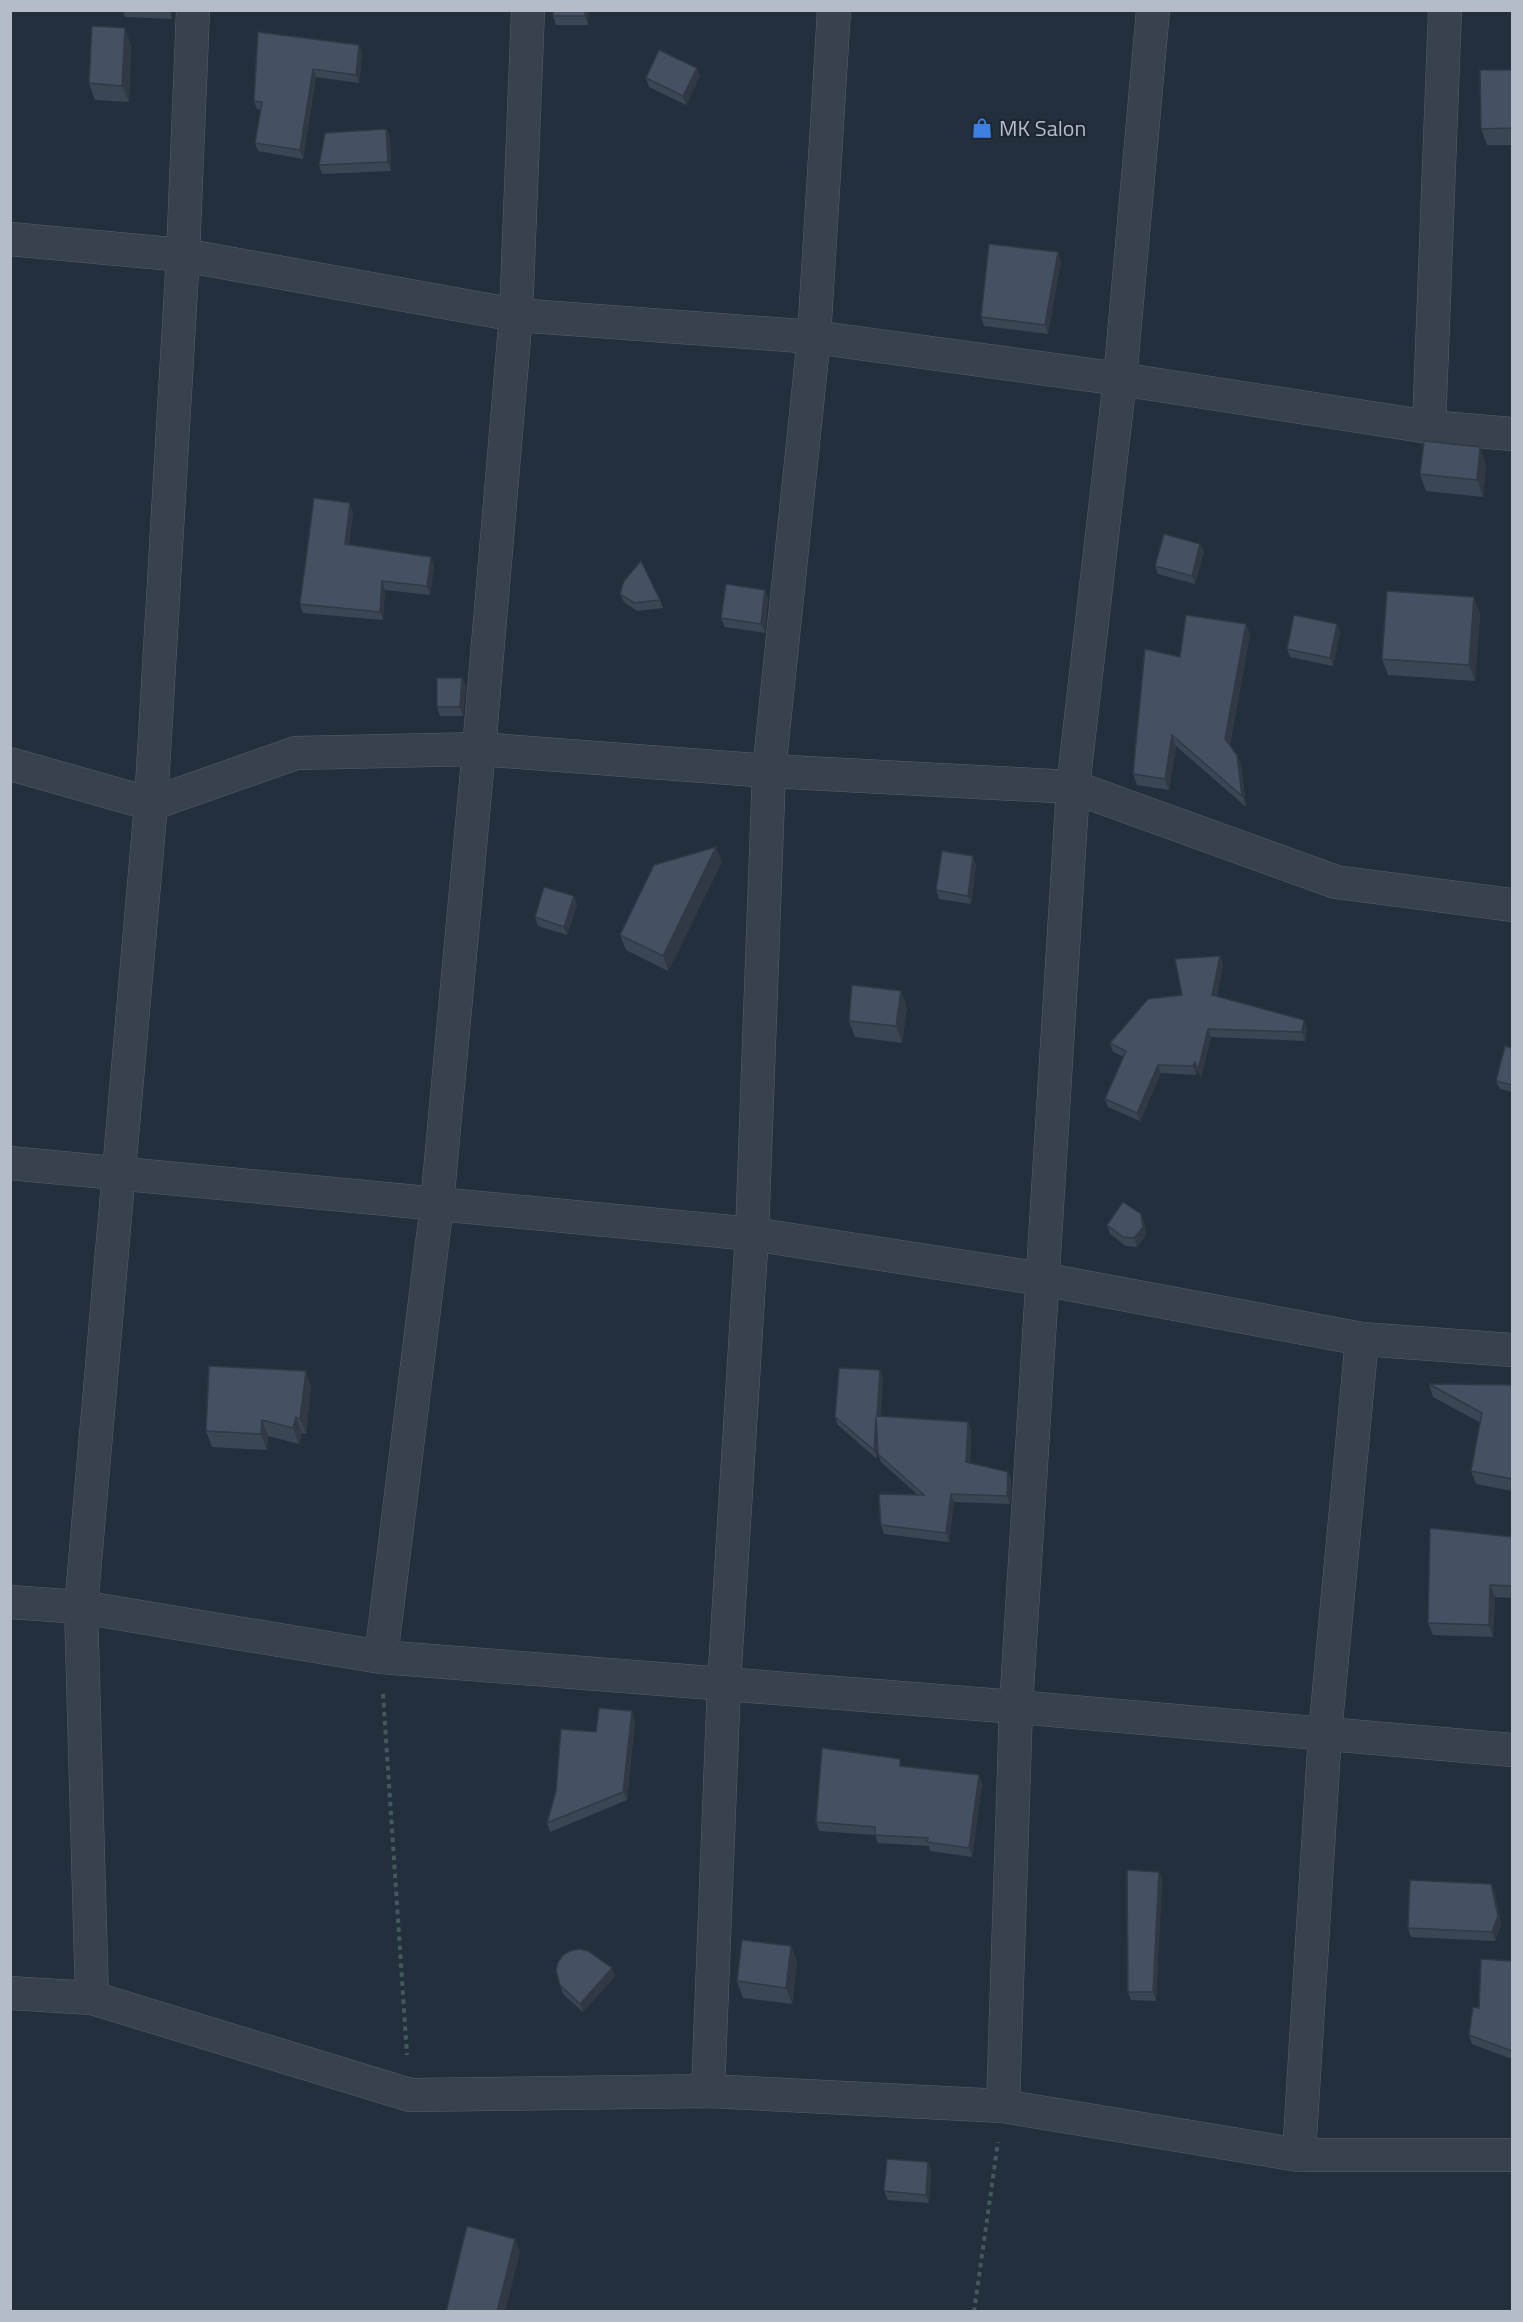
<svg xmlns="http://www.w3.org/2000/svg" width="1523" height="2322" font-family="'Titillium Web',sans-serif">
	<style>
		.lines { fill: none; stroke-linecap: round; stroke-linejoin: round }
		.minor-casing { stroke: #565f6c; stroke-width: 34 }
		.path { stroke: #44595c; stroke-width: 4; stroke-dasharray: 4.5 4.5; stroke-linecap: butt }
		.minor { stroke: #38414e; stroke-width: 33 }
		.wall { fill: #3b4654 }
		.shaded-wall { fill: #303945 }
		.building { fill: #455162; stroke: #303945; stroke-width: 1.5 }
		.labels { text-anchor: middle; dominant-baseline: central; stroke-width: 4.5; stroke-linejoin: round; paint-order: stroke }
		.poi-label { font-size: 22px; fill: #b4bcc9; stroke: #1d2633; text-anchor: start }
	</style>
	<rect width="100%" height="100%" fill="#242f3e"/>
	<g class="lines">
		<g class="minor-casing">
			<g id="minor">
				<polyline points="10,239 183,255 516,315 814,337 1120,379 1429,427 1512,434"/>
				<polyline points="1429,427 1445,10"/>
				<polyline points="10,764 151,804 296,753 479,749 769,771 1073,787 1336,882 1512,905"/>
				<polyline points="10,1163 752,1234 1042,1279 1362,1339 1512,1350"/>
				<polyline points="10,1602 81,1607 381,1657 1016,1707 1512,1750"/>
				<polyline points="381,1657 437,1204 479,749 516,315 528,10"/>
				<polyline points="10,1993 92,1998 410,2095 708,2091 1003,2106 1299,2155 1512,2155"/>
				<polyline points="92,1998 81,1607 151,804 183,255 193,10"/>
				<polyline points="708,2091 724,1684 752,1234 769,771 814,337 834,10"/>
				<polyline points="1003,2106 1016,1707 1073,787 1120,379 1153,10"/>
				<polyline points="1299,2155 1325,1733 1362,1339"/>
			</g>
		</g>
		<g class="path">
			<polyline points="383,1694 407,2055"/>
			<polyline points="974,2312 998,2142"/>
		</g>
		<use href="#minor" class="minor"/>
	</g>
	<g class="wall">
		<polygon points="123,10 172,10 172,19 125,17"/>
		<polygon points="588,10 588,25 556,25 553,16"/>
		<polygon points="258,32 359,45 362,54 359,83 316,77 303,159 258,151 255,143 261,110 257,109 254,101"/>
		<polygon points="131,45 129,102 95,100 89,83"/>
		<polygon points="1512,70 1512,145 1487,145 1481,129"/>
		<polygon points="700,76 686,105 649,87 646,78"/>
		<polygon points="386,129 390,137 391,171 322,174 319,165"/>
		<polygon points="1061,261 1048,334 984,326 981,317"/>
		<polygon points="1486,464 1483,497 1426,491 1420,474"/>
		<polygon points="353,512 349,544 434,565 430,595 385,590 383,620 303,613 300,604"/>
		<polygon points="1204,552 1195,584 1158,574 1155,566"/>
		<polygon points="620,594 660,600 663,608 637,611 624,602"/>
		<polygon points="768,598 765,633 725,627 721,618"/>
		<polygon points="1480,614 1475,681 1388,675 1382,659"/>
		<polygon points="1246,624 1250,635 1230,745 1241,765 1246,807 1176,746 1169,790 1137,785 1133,774 1180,657"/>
		<polygon points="1340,632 1333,666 1290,657 1287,649"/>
		<polygon points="462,678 466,686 463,716 440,716 437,707"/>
		<polygon points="722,862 668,971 626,950 620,935"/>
		<polygon points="976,865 971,904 939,899 936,890"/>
		<polygon points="574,896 577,905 567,935 538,926 535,917"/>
		<polygon points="1220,956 1223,964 1217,996 1304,1020 1307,1029 1305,1041 1211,1037 1201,1078 1198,1071 1196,1075 1161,1073 1140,1121 1108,1107 1105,1099 1124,1057 1113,1052 1110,1043 1182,995"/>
		<polygon points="907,1007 902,1043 855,1037 849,1021"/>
		<polygon points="1512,1048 1512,1092 1500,1089 1496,1081"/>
		<polygon points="1141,1214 1144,1222 1146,1235 1137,1247 1126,1246 1110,1234 1107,1225"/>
		<polygon points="880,1370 883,1379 880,1416 968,1422 971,1431 970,1463 1008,1472 1011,1480 1010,1504 954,1502 949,1542 884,1534 881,1525 918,1495 881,1462 878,1454 878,1449 877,1459 838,1425 835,1417"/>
		<polygon points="1429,1384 1512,1385 1512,1491 1476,1484 1471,1471 1481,1423 1433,1397"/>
		<polygon points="311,1386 306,1434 302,1433 299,1444 268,1436 267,1450 212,1447 206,1431"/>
		<polygon points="1512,1537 1512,1598 1495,1597 1493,1637 1433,1635 1428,1623"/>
		<polygon points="635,1720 627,1800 550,1832 547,1823 596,1732"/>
		<polygon points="982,1783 972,1857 930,1851 929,1846 878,1843 875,1835 819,1831 816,1822"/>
		<polygon points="1159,1872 1162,1880 1156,2001 1131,2000 1128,1992"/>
		<polygon points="1491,1884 1495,1893 1501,1924 1495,1941 1411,1937 1408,1928"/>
		<polygon points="791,1946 797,1963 792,2004 743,1998 737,1981"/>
		<polygon points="1512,1961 1512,2059 1472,2044 1469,2035 1479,2008"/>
		<polygon points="615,1976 583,2012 563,1994 560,1985"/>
		<polygon points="928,2162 931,2170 929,2203 888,2200 884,2191"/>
	</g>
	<g class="shaded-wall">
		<polygon points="169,10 172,10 172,19"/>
		<polygon points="585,10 588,10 588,25 585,16"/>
		<polygon points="125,28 131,45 129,102 122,86"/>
		<polygon points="359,45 362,54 359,83 356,75"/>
		<polygon points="697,68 700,76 686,105 683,96"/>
		<polygon points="313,69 316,77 303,159 300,150"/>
		<polygon points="386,129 390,137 391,171 388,162"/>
		<polygon points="1058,252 1061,261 1048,334 1045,325"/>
		<polygon points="1480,447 1486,464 1483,497 1477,480"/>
		<polygon points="350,503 353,512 348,552 345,544"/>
		<polygon points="1200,544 1204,552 1195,584 1192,576"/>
		<polygon points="431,557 434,565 430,595 427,586"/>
		<polygon points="382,581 385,590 383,620 380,612"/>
		<polygon points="765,590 768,598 765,633 761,624"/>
		<polygon points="1474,597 1480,614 1475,681 1469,665"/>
		<polygon points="1246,624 1250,635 1229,749 1225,739"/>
		<polygon points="1337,624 1340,632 1333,666 1330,658"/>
		<polygon points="462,678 466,686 463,716 460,707"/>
		<polygon points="1172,735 1176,746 1169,790 1165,779"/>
		<polygon points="1237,755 1241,765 1246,807 1242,796"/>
		<polygon points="716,847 722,862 668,971 663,956"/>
		<polygon points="973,856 976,865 971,904 968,896"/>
		<polygon points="574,896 577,905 567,935 564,927"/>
		<polygon points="1220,956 1223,964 1216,1003 1212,995"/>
		<polygon points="901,991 907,1007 902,1043 896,1026"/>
		<polygon points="1304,1020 1307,1029 1305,1041 1302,1032"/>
		<polygon points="1208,1029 1211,1037 1201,1078 1198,1070"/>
		<polygon points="1195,1062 1198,1071 1196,1075 1193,1066"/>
		<polygon points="1158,1065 1161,1073 1140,1121 1137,1113"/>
		<polygon points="1141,1214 1144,1222 1146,1235 1137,1247 1134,1238"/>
		<polygon points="880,1370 883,1379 880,1424 877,1416"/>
		<polygon points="306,1371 311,1386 306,1434 300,1419"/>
		<polygon points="296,1417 302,1433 299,1444 293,1428"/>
		<polygon points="876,1417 879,1426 877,1459 874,1450"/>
		<polygon points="262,1420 268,1436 267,1450 261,1434"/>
		<polygon points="968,1422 971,1431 969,1470 966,1462"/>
		<polygon points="1008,1472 1011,1480 1010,1504 1007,1496"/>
		<polygon points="951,1494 954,1502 949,1542 946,1533"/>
		<polygon points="1490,1585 1495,1597 1493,1637 1489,1625"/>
		<polygon points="632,1711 635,1720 627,1800 623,1792"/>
		<polygon points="979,1775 982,1783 972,1857 969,1848"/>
		<polygon points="1159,1872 1162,1880 1156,2001 1153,1992"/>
		<polygon points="1491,1884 1495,1893 1501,1924 1495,1941 1492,1932"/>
		<polygon points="791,1946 797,1963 792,2004 786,1988"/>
		<polygon points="612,1968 615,1976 583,2012 580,2004"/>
		<polygon points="928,2162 931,2170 929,2203 926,2195"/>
		<polygon points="515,2239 520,2252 505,2312 497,2312"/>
	</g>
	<g class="building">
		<rect x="553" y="10" width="32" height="6"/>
		<polygon points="92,26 125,28 122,86 89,83"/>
		<polygon points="258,32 359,45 356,75 313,69 300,150 255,143 262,102 254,101"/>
		<polygon points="659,50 697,68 683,96 646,78"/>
		<polygon points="1480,70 1512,70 1512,128 1481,129"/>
		<polygon points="386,129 388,162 319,165 325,133"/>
		<polygon points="989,244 1058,252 1045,325 981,317"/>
		<polygon points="1424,441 1480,447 1477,480 1420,474"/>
		<polygon points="314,498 350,503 345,544 431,557 427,586 382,581 380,612 300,604"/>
		<polygon points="1164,534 1200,544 1192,576 1155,566"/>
		<polygon points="641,561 660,600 634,603 620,594 624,581"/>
		<polygon points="726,584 765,590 761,624 721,618"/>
		<polygon points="1387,591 1474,597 1469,665 1382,659"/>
		<polygon points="1186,615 1246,624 1225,739 1237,755 1242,796 1172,735 1165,779 1133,774 1145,649 1180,657"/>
		<polygon points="1294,615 1337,624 1330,658 1287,649"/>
		<polygon points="437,678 462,678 460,707 437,707"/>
		<polygon points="716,847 663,956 620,935 654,865"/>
		<polygon points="942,851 973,856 968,896 936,890"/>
		<polygon points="544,887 574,896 564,927 535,917"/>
		<polygon points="1220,956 1212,995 1304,1020 1302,1032 1208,1029 1198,1070 1195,1062 1193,1066 1158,1065 1137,1113 1105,1099 1126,1051 1110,1043 1148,999 1182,995 1175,959"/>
		<polygon points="852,985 901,991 896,1026 849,1021"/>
		<polygon points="1505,1046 1512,1048 1512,1085 1496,1081"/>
		<polygon points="1123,1202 1141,1214 1143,1227 1134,1238 1123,1237 1107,1225"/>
		<polygon points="209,1366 306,1371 300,1419 296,1417 293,1428 262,1420 261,1434 206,1431"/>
		<polygon points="839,1368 880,1370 877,1416 968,1422 966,1462 1008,1472 1007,1496 951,1494 946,1533 881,1525 879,1494 924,1495 878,1454 876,1417 874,1450 835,1417"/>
		<polygon points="1429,1384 1512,1385 1512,1479 1471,1471 1482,1413"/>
		<polygon points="1430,1528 1512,1537 1512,1586 1490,1585 1489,1625 1428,1623"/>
		<polygon points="599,1708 632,1711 623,1792 547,1823 556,1791 561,1729 596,1732"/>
		<polygon points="822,1748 900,1759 900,1766 979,1775 969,1848 927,1842 928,1838 875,1835 875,1827 816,1822"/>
		<polygon points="1127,1870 1159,1872 1153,1992 1128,1992"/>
		<polygon points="1410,1880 1491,1884 1498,1916 1492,1932 1408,1928"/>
		<polygon points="742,1940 791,1946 786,1988 737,1981"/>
		<polygon points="579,1949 588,1951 612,1968 580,2004 560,1985 556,1970 558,1962 563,1955 570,1951"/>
		<polygon points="1481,1959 1512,1961 1512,2051 1469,2035 1473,2007 1479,2008"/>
		<polygon points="887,2159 928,2162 926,2195 884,2191"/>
		<polygon points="467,2226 515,2239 497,2312 446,2312"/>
	</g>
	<defs>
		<g id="shop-bare" transform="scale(1.62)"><path d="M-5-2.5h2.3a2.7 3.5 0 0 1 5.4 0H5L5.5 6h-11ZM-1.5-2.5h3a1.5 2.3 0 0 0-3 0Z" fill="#3f7fe0" stroke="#1d2633" stroke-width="2.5" paint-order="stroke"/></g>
	</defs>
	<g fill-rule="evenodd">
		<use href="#shop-bare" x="982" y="128"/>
	</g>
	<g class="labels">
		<g class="poi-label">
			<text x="999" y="128">MK Salon</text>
		</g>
	</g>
	<rect width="1523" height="2322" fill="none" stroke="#b4bcc9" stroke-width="24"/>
</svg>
